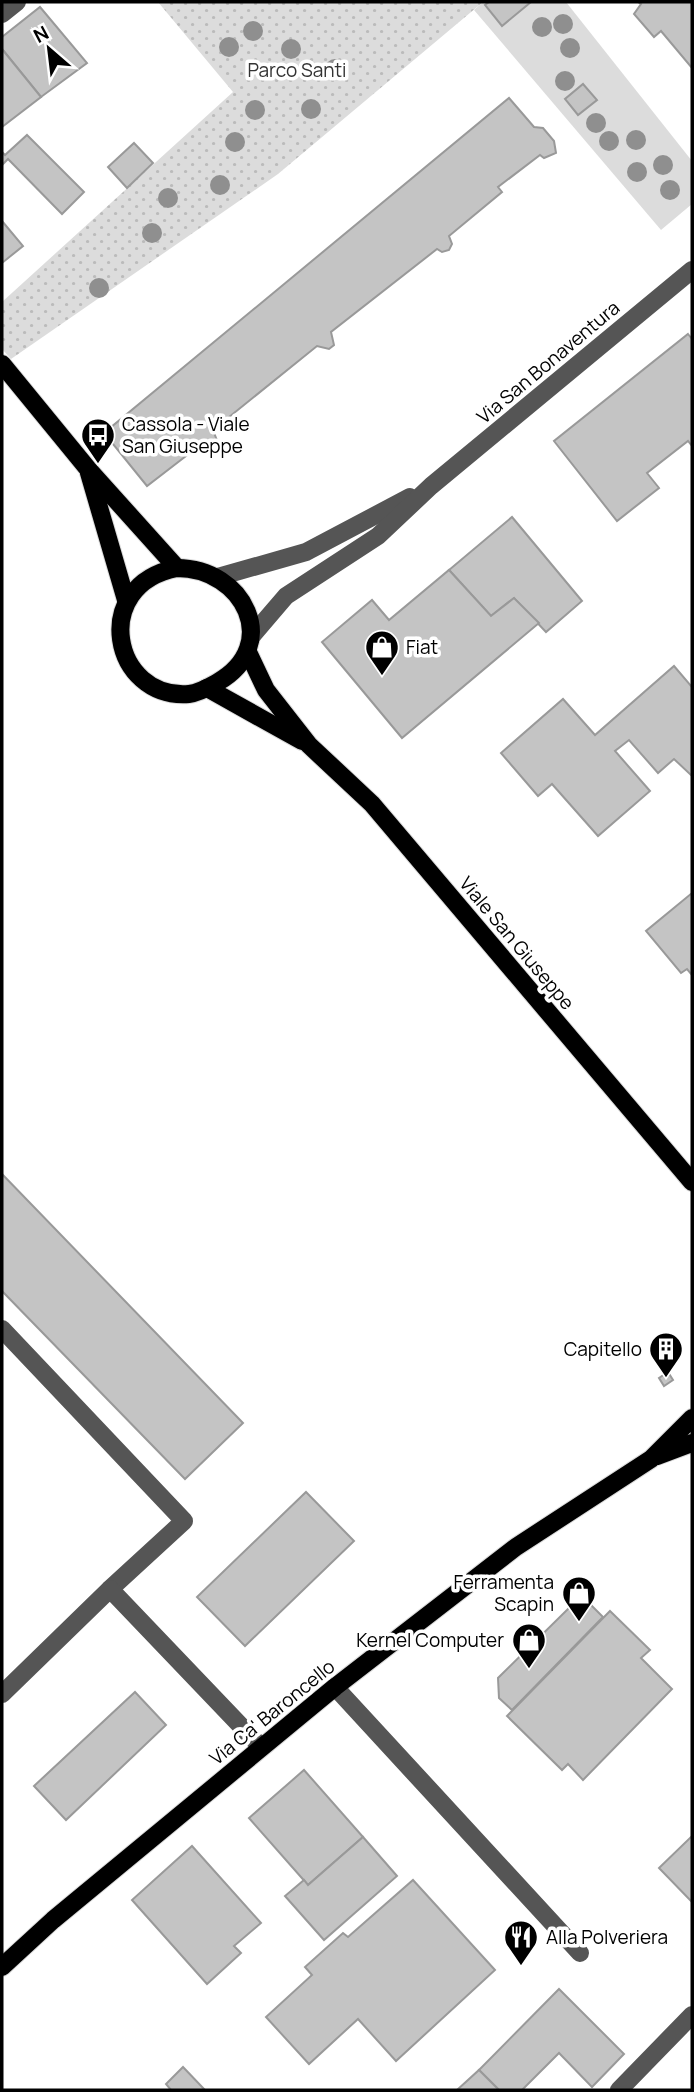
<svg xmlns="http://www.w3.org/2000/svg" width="694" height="2092" font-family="Manrope,sans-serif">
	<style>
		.grass { fill: #dcdcdc }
		.park { fill: url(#park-dots) }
		.building { fill: #c4c4c4; stroke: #999; stroke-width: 2 }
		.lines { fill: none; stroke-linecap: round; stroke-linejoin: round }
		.major-casing { stroke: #dbdbdb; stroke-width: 20 }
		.minor { stroke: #555; stroke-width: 18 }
		.major { stroke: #000; stroke-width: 18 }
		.tree { fill: #8f8f8f }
		.labels { text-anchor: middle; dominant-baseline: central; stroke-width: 7; stroke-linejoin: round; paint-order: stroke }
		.park-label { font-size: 19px; fill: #333; stroke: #fff }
		.street-label { font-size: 19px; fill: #000; stroke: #fff }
		.poi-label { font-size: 19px; fill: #000; stroke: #fff; text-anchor: start }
	</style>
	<defs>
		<pattern id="park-dots" width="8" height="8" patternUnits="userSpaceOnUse" patternTransform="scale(1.75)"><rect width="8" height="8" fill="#dcdcdc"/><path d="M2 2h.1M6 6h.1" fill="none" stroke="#bbb" stroke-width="1.8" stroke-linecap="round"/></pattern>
	</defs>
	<rect width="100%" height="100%" fill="#fff"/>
	<polygon class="grass" points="483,2 566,2 692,161 692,204 661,230 474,10"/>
	<polygon class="park" points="158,2 483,2 278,174 11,359 2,349 2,302 233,92"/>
	<g class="building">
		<polygon points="489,2 531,2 502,26 485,5"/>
		<polygon points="638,2 692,2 692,68 661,31 654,37 634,14 641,4"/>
		<polygon points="40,7 87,63 41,97 2,49 2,37"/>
		<polygon points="2,49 41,97 2,127"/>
		<polygon points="583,84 597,100 578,115 565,99"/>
		<polygon points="509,98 534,127 543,128 554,141 556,153 544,158 540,155 498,187 502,192 449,236 452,244 449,250 442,252 437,249 331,332 334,345 329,349 317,346 213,430 218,443 213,449 199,446 147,486 104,433"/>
		<polygon points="27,135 84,192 62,214 8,159 2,165 2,152 5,155"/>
		<polygon points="134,143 153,163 127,188 108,167"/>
		<polygon points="2,221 23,246 2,263"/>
		<polygon points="688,334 692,339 692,446 688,441 647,473 659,488 617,521 554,441"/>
		<polygon points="512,517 582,601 546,632 514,598 491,616 449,570"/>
		<polygon points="449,570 491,616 514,598 539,623 402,738 322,642 372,600 389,620"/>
		<polygon points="674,666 692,687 692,776 674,759 658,773 629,740 615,751 650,791 598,836 552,784 538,796 501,753 563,699 595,735"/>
		<polygon points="692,893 692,975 687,969 681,973 646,931"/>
		<polygon points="2,1174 243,1423 185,1479 2,1291"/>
		<polygon points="668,1372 673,1380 664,1386 659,1378"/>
		<polygon points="306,1492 354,1541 245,1646 197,1597"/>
		<polygon points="573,1604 591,1605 603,1617 512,1710 499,1698 498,1678"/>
		<polygon points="610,1611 650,1650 641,1658 672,1689 583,1780 568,1764 562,1770 507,1716"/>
		<polygon points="135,1692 166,1725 66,1820 34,1786"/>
		<polygon points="304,1770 363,1837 308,1885 249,1818"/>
		<polygon points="692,1836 692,1902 659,1868"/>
		<polygon points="363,1837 397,1876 324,1940 285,1896 304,1880 308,1885"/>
		<polygon points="192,1846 261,1923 234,1946 241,1953 207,1984 132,1900"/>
		<polygon points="413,1880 495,1970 396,2061 358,2019 309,2064 266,2017 312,1975 305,1967 343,1933 348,1937"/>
		<polygon points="559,1989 624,2054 592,2087 559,2053 522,2090 499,2090 479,2070"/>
		<polygon points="183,2067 205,2090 171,2090 166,2084"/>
		<polygon points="479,2070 499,2090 457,2090"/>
	</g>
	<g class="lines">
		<g class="major-casing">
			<g id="major">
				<polyline points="2,364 88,469 177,568"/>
				<polyline points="89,473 126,600"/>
				<path d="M177,568C244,568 282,645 218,682C209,687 199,693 189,694C112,700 89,585 177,568Z"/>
				<polyline points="248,652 266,690 309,745 372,804 692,1182"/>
				<polyline points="207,688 302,741"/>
				<polyline points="657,1456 692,1443"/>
				<polyline points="2,1967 53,1920 335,1687 516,1547 651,1459 692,1418"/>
			</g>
		</g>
		<g class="minor">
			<polyline points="2,14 17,2"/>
			<polyline points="218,577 306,552 410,497"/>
			<polyline points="251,637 286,596 378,536 431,486 692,270"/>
			<polyline points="2,1329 184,1521 110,1589"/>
			<polyline points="335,1687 580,1953"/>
			<polyline points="2,1694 110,1589 261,1747"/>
			<polyline points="619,2090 692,2015"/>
		</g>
		<use href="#major" class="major"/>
	</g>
	<g class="tree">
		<circle cx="563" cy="24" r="10"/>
		<circle cx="542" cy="27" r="10"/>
		<circle cx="253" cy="31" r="10"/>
		<circle cx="229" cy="47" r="10"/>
		<circle cx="570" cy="48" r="10"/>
		<circle cx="291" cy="49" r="10"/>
		<circle cx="335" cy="69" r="10"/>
		<circle cx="565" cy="81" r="10"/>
		<circle cx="311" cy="109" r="10"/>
		<circle cx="255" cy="110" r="10"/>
		<circle cx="596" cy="123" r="10"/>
		<circle cx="636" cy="140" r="10"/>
		<circle cx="609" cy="141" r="10"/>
		<circle cx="235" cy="142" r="10"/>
		<circle cx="663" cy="165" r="10"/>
		<circle cx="637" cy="172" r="10"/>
		<circle cx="220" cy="185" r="10"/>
		<circle cx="670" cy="190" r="10"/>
		<circle cx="168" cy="198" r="10"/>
		<circle cx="152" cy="233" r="10"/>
		<circle cx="99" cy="288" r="10"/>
	</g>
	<defs>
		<g id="bus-pin" transform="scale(1.75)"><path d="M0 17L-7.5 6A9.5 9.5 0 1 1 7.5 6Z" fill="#000" stroke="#fff"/><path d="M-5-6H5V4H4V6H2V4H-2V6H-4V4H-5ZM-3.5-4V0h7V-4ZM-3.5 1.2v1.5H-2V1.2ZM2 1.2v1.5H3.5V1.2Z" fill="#fff"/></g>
		<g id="shop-pin" transform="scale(1.75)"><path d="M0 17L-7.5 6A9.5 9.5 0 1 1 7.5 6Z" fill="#000" stroke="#fff"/><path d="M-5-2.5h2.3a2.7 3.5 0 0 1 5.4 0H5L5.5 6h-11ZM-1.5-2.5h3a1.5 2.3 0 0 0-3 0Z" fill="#fff"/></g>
		<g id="building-pin" transform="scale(1.75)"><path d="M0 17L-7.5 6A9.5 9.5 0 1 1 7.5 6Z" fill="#000" stroke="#fff"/><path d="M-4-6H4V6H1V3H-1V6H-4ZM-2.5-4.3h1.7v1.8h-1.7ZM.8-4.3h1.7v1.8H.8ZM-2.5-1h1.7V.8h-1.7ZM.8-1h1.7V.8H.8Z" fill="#fff"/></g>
		<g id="restaurant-pin" transform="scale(1.75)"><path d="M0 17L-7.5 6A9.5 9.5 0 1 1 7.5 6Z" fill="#000" stroke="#fff"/><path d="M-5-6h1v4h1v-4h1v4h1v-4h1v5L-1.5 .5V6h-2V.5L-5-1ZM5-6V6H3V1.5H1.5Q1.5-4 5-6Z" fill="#fff"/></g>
	</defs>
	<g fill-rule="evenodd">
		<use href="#bus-pin" x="98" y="435"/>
		<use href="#shop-pin" x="382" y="647"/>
		<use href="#building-pin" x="666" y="1349"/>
		<use href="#shop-pin" x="579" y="1593"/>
		<use href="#shop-pin" x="529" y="1640"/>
		<use href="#restaurant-pin" x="521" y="1937"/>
	</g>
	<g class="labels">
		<g class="park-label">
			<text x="297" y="70">Parco Santi</text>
		</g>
		<g class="street-label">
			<text transform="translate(548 362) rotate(-40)">Via San Bonaventura</text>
			<text transform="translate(517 943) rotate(50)">Viale San Giuseppe</text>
			<text transform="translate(272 1712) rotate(-39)">Via Ca' Baroncello</text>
		</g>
		<g class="poi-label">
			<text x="122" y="424">Cassola - Viale<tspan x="122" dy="22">San Giuseppe</tspan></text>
			<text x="406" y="647">Fiat</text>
			<text x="642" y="1349" text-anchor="end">Capitello</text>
			<text x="554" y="1582" text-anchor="end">Ferramenta<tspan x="554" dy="22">Scapin</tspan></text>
			<text x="504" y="1640" text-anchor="end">Kernel Computer</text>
			<text x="546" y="1937">Alla Polveriera</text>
		</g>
	</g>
	<rect width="694" height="2092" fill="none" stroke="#000000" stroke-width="7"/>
	<g transform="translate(49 49) rotate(332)" stroke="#ffffff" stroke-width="5" paint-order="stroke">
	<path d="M0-5L12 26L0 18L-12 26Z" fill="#000000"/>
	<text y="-10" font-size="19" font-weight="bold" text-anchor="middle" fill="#000000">N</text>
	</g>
</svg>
